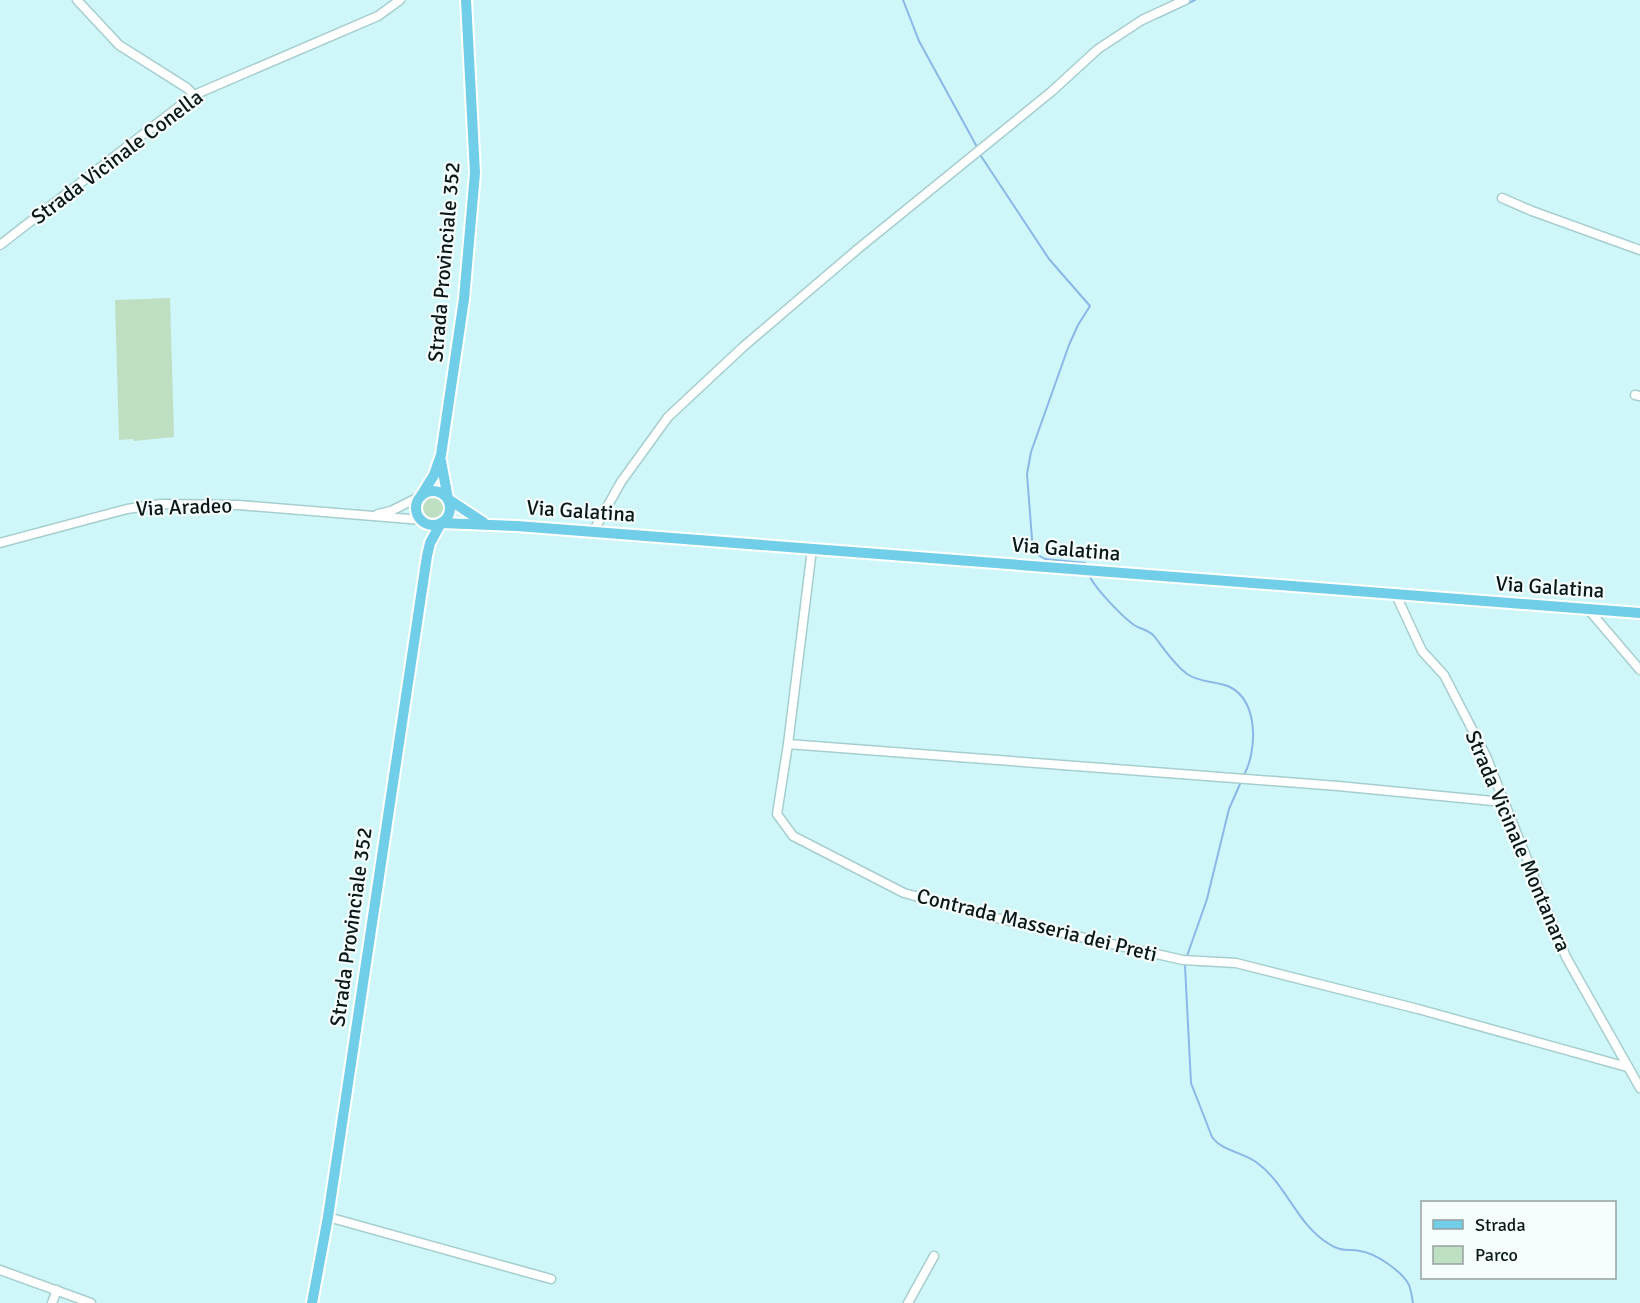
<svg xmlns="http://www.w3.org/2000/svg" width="1640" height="1303" font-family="Signika,sans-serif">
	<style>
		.green { fill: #bedfc1 }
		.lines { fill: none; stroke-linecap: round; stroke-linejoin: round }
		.stream { stroke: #8bb7e8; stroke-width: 2 }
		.minor-casing { stroke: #a6cecf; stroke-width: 11 }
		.major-casing { stroke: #fff; stroke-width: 14 }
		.minor { stroke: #fff; stroke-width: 8 }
		.major { stroke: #70cee8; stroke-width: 10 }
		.labels { text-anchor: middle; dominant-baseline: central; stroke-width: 4.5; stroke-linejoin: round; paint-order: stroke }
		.street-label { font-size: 21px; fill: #081818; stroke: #f5fdfd }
	</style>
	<rect width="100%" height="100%" fill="#cff7f9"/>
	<g class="green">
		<polygon points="170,298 174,437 134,441 133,439 119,440 115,300"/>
		<circle cx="433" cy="508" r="14"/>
	</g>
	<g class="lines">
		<g class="stream">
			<polyline points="903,0 919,41 977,147"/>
			<polyline points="1157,18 1195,0"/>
			<polyline points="1108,38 1131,23"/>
			<polyline points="979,153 1049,259 1090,306 1078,325 1069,345 1031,452 1027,474 1033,552 1045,559 1085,563 1086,566"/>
			<path d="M1089,574C1092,586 1124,618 1134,625C1140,629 1149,630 1154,636C1165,650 1173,663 1187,674C1200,683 1217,681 1230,687C1259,702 1257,751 1244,775"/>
			<polyline points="1187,956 1207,899 1229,809 1240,784"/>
			<path d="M1185,966L1191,1083L1212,1137C1222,1151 1242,1152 1256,1162C1287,1184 1296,1224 1329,1244C1341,1252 1348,1249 1360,1251C1375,1253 1402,1271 1409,1285C1411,1290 1412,1297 1413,1303"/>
		</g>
		<g class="minor-casing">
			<g id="minor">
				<polyline points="77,0 119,45 187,88 194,95"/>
				<polyline points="1502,198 1532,211 1640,250"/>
				<polyline points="0,245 194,95 378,16 400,0"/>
				<polyline points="1635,395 1640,396"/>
				<polyline points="378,514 391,511 421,496"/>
				<polyline points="593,532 621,482 668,417 743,347 859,248 1051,92 1098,49 1142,20 1185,0"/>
				<polyline points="0,543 127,509 161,504 239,505 422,520"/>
				<polyline points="1396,595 1422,651 1444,675 1486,756 1566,957 1640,1088"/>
				<polyline points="1588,609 1640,670"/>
				<polyline points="788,744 812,549"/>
				<polyline points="1503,802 1338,786 788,744 777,814 793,836 904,893 996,918 1183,960 1236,963 1418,1009 1627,1067"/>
				<polyline points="328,1217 551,1279"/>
				<polyline points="0,1270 91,1303"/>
				<polyline points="52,1303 57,1290"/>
				<polyline points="908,1303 934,1256"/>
			</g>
		</g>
		<g class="major-casing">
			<g id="major">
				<polyline points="441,461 448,499 483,522"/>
				<circle cx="433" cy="508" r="17"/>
				<polyline points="421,496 434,475 441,455 464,299 475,173 466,0"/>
				<polyline points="312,1303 328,1217 427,556 430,543 441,523 517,526 1640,613"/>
			</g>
		</g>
		<use href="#minor" class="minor"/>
		<use href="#major" class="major"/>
	</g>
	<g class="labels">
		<g class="street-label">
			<text transform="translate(117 157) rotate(-37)">Strada Vicinale Conella</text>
			<text transform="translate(444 262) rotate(-85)">Strada Provinciale 352</text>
			<text transform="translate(184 507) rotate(-2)">Via Aradeo</text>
			<text transform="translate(581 511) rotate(4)">Via Galatina</text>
			<text transform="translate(1066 549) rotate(5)">Via Galatina</text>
			<text transform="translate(1550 587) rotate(4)">Via Galatina</text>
			<text transform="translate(1518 841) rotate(67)">Strada Vicinale Montanara</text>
			<text transform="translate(1037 925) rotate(14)">Contrada Masseria dei Preti</text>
			<text transform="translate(351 927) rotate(-82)">Strada Provinciale 352</text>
		</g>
	</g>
	<rect x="1421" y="1201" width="195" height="78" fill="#f5fdfd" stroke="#96a1a1" stroke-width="1.5"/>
	<rect x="1433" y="1220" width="30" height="9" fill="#70cee8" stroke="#96a1a1" stroke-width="1.5"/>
	<text x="1475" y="1231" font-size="18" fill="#081818">Strada</text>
	<rect x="1433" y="1246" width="30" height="18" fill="#bedfc1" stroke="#96a1a1" stroke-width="1.5"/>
	<text x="1475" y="1261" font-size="18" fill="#081818">Parco</text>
</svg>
